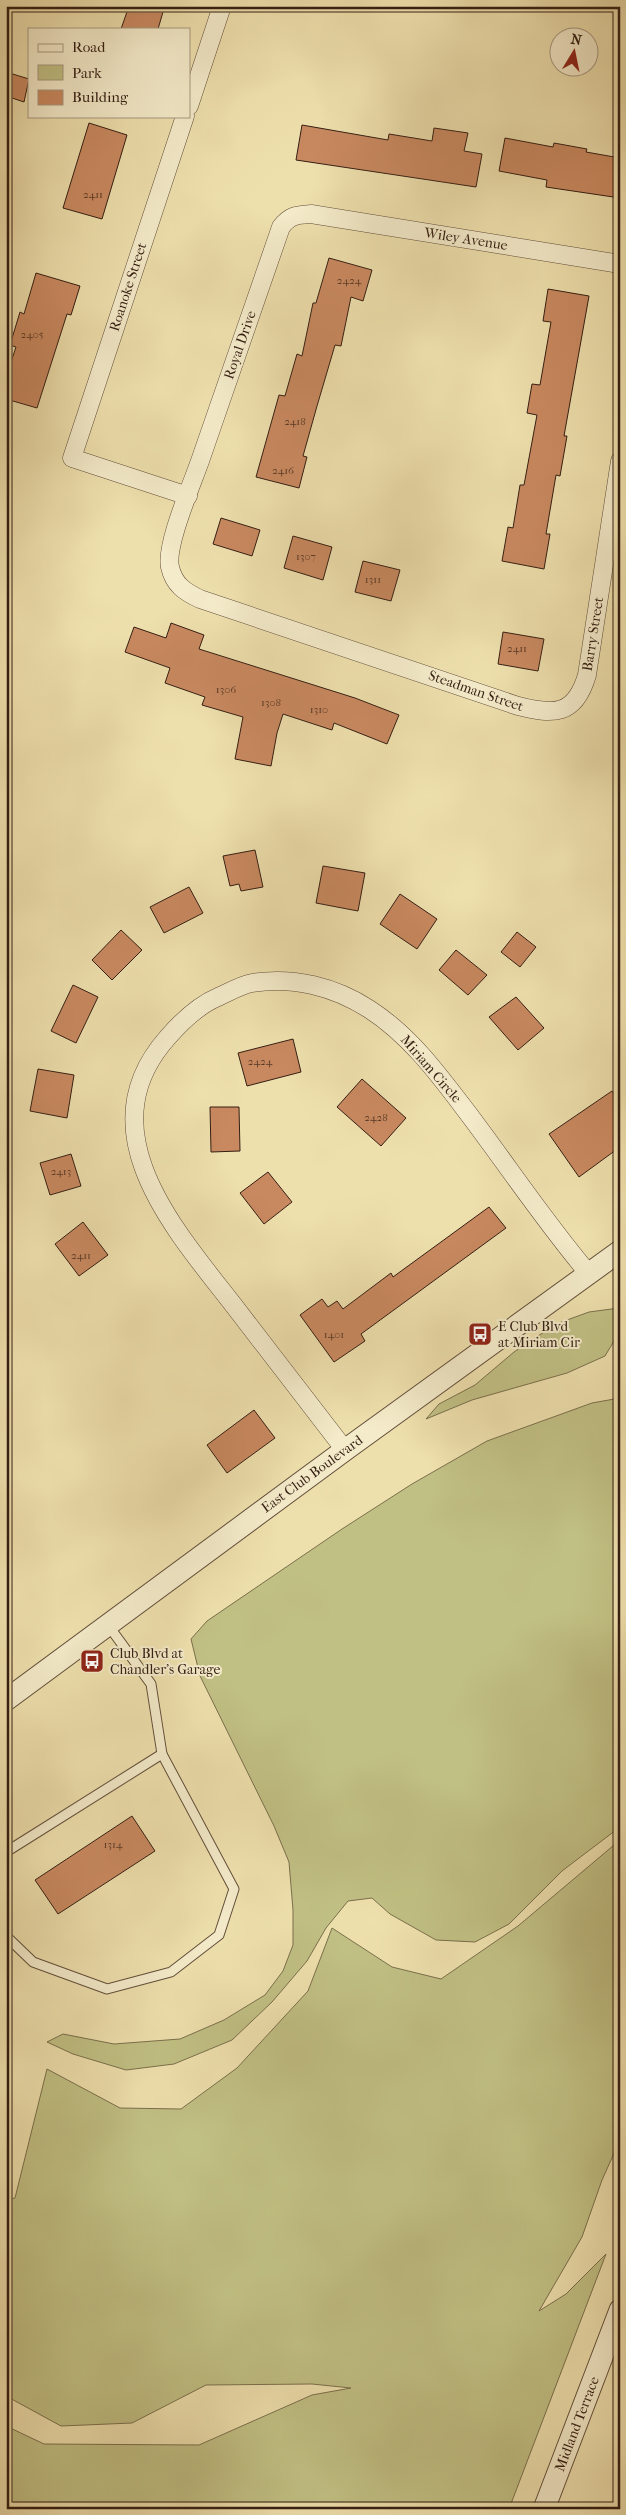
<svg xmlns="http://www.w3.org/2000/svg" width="626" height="2515" font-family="'IM FELL French Canon',serif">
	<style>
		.green { fill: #c1c084; stroke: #7a6f4c }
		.building { fill: #c98960; stroke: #341e13 }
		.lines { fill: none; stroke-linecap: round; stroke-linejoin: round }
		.service-casing { stroke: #624e3a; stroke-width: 11 }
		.minor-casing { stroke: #624e3a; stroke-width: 19 }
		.tertiary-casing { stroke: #624e3a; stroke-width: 23 }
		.service { stroke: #f4ebca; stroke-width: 9 }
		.minor { stroke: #f4ebca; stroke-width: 18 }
		.tertiary { stroke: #f4ebca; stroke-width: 21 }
		.labels { text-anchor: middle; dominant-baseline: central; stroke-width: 4; stroke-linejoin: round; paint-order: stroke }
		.number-label { font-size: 11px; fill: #593926 }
		.street-label { font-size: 14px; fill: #341e13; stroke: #f4ebca }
		.poi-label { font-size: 14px; fill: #341e13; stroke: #f4ebca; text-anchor: start }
	</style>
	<rect width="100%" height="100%" fill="#eee0ad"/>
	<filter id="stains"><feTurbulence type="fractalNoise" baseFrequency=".004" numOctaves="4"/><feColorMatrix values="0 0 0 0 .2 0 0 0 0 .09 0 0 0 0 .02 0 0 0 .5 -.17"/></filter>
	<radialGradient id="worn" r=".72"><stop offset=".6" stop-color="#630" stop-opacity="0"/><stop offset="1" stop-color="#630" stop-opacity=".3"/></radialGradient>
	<g class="green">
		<polygon points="619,1308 620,1331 605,1356 567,1373 472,1400 426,1419 439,1404 475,1385 514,1352 556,1324 589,1312"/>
		<polygon points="620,1398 620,1827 562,1871 509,1924 475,1942 436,1940 390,1914 372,1898 348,1901 326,1928 307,1961 272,2002 232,2040 174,2064 126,2070 73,2054 47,2042 63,2034 114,2044 180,2039 224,2020 265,1995 283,1971 293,1945 293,1910 289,1862 274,1826 200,1676 191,1639 207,1621 342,1529 412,1484 487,1441 592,1403"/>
		<polygon points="620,1840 620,2140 602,2180 582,2237 539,2311 566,2294 606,2254 509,2509 6,2509 6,2426 44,2444 199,2445 312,2395 351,2388 312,2384 206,2385 132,2423 61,2426 6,2396 6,2200 15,2198 47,2069 120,2108 181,2109 237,2068 308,1991 332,1928 392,1967 441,1979 518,1926"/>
	</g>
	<g class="building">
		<polygon points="129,6 145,6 163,12 158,29 121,29"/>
		<polygon points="6,72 29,79 24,102 6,96"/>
		<polygon points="89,123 127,135 102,219 63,208"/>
		<polygon points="302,125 388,140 389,134 432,141 434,128 468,133 464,151 482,154 476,187 296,160"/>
		<polygon points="505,138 553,147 554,143 587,149 586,152 620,158 620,198 546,187 547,180 499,171"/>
		<polygon points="329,258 372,270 363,301 351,297 341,346 335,345 317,406 303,456 307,457 299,488 256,477 279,395 285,396 297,354 302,356 313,303 316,303"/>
		<polygon points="36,273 80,286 71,315 67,314 37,408 6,399 6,377 16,347 10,345 20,312 24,314"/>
		<polygon points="548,289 589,296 564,436 567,436 560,476 556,475 546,534 550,534 544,569 502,561 508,527 513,528 520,485 524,485 537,415 527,413 532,384 540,385 551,322 543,321"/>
		<polygon points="221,518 260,530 252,556 213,544"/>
		<polygon points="293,536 332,547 323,580 284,568"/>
		<polygon points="363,561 400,570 391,601 355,592"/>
		<polygon points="171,623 204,635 199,649 355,698 399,715 387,744 334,723 332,730 283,714 277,733 271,766 235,759 243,717 202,705 205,697 165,683 170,668 125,652 134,627 166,638"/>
		<polygon points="503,632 544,639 538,671 498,664"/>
		<polygon points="255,850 263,887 241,891 239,884 230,886 223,856"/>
		<polygon points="323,866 365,873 358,911 316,903"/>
		<polygon points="189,887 203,913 164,933 150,907"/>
		<polygon points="400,894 437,919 417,949 380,924"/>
		<polygon points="121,930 142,950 112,980 92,960"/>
		<polygon points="517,932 536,947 520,967 501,952"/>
		<polygon points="456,950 487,975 468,995 439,970"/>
		<polygon points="73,985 98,997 76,1043 51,1031"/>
		<polygon points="516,997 544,1028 518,1050 489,1017"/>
		<polygon points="293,1039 301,1072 247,1086 238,1053"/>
		<polygon points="38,1069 74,1075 67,1118 30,1111"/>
		<polygon points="362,1079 406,1118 381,1146 337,1107"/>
		<polygon points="612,1091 620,1102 620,1147 579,1177 549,1134"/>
		<polygon points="210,1107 239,1107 240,1151 211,1152"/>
		<polygon points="71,1154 81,1186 50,1195 40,1163"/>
		<polygon points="268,1172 292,1202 264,1224 240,1193"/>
		<polygon points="489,1207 506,1228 361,1334 365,1341 334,1362 300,1315 322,1299 328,1307 337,1301 343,1309 391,1273 393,1277"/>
		<polygon points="83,1222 108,1255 79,1276 55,1244"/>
		<polygon points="254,1410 275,1438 227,1473 207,1445"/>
		<polygon points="132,1816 155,1851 58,1914 35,1880"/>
	</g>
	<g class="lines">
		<g class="service-casing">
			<g id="service">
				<polyline points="6,1852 162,1754"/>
				<polyline points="6,1936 33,1962 107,1989 171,1972 219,1935 234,1889 162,1754 151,1684 108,1625"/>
			</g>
		</g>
		<g class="minor-casing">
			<g id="minor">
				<polyline points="189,106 222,6"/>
				<polyline points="185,116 72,458 188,496"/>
				<path d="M620,264L311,214C297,215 290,215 281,227C254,305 227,383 200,461C192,484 165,546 170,567C174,585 185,592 200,599L518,706C554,715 575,716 587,675L620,461"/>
				<path d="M345,1450C309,1403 273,1357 238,1311C178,1233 83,1132 168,1037C182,1021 199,1005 218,997C229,992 241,985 252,983C293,976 335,987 369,1009C408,1034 436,1071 464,1108C506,1163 544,1221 589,1274"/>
			</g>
		</g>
		<g class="tertiary-casing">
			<g id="tertiary">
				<polyline points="6,1700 345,1450 620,1251"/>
				<polyline points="544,2509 620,2310"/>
			</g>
		</g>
		<use href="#service" class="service"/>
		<use href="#minor" class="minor"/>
		<use href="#tertiary" class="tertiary"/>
	</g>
	<defs>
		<g id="bus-square" transform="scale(1.25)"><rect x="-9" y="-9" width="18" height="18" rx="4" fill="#8f2418" stroke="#f4ebca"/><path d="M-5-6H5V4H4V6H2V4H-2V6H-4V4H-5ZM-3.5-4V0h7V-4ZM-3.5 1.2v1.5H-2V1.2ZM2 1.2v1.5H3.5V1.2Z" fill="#fff"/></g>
	</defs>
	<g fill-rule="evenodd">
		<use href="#bus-square" x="480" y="1334"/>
		<use href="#bus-square" x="92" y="1661"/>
	</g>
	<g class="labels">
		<g class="number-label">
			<text x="93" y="194">2411</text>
			<text x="349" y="280">2424</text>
			<text x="32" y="334">2405</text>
			<text x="295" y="421">2418</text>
			<text x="283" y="470">2416</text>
			<text x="306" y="556">1307</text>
			<text x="373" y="579">1311</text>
			<text x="517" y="648">2411</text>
			<text x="226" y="689">1306</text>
			<text x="271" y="702">1308</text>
			<text x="319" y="709">1310</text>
			<text x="260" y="1061">2424</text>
			<text x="376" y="1117">2428</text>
			<text x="61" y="1171">2413</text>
			<text x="81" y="1255">2411</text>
			<text x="334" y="1334">1401</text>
			<text x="113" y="1844">1314</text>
		</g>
		<g class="street-label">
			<text transform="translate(466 239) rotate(9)">Wiley Avenue</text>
			<text transform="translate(128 287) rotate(-72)">Roanoke Street</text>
			<text transform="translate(240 345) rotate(-71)">Royal Drive</text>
			<text transform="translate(593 634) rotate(-81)">Barry Street</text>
			<text transform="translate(476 691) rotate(19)">Steadman Street</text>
			<text transform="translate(431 1069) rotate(49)">Miriam Circle</text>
			<text transform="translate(312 1474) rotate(-36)">East Club Boulevard</text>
			<text transform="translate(577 2424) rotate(-69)">Midland Terrace</text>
		</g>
		<g class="poi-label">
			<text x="498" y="1326">E Club Blvd<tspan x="498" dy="16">at Miriam Cir</tspan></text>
			<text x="110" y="1653">Club Blvd at<tspan x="110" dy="16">Chandler's Garage</tspan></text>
		</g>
	</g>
	<rect width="626" height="2515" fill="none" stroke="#eee0ad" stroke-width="25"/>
	<rect x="8" y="8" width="611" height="2500" fill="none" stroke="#341e13" stroke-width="2.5"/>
	<rect x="12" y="12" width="601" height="2490" fill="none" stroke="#341e13"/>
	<rect x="28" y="28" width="162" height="90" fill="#f4ebca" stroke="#a79981"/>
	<rect x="38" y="44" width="25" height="8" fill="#f4ebca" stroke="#a79981"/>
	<text x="72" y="52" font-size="15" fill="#341e13">Road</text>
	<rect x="38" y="65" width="25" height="15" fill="#c1c084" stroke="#a79981"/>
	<text x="72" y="78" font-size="15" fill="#341e13">Park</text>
	<rect x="38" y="90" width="25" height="15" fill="#c98960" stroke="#a79981"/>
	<text x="72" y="102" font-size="15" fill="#341e13">Building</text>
	<g transform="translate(574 52) rotate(10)"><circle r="24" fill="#f4ebca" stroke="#a79981"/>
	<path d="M0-4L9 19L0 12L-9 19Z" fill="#8f2418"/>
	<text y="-8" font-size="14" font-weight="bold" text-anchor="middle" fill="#341e13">N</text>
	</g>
	<rect width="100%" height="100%" filter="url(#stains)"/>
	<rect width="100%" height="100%" fill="url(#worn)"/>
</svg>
